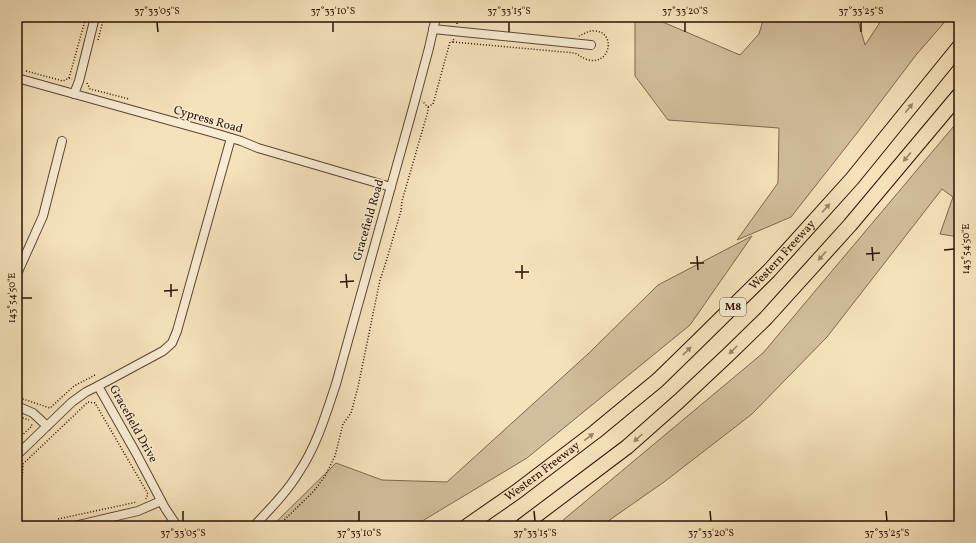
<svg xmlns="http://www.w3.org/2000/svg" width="976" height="543" font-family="Vollkorn,serif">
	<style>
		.green { fill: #d2be9c; stroke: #7e6750 }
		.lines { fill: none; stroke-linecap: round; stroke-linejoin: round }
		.street-casing { stroke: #5d4431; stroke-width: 10 }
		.highway-casing { stroke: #2a1003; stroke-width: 16 }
		.path { stroke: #2a1003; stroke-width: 1.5; stroke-dasharray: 1 2; stroke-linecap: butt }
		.street { stroke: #f8ecd3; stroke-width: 8 }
		.highway { stroke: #f5e2bb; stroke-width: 14 }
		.oneway { fill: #9a8468 }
		.ticks { fill: none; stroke: #2a1003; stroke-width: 1.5 }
		.labels { text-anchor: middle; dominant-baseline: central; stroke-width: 3; stroke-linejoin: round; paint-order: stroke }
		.shield { fill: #f8ecd3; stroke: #685241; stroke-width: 1 }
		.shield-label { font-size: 11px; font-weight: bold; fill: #2a1003 }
		.street-label { font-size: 12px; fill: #2a1003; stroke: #f8ecd3 }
		.neatline { fill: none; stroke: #2a1003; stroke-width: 1.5 }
		.ticks-label { font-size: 10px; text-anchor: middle; fill: #2a1003 }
	</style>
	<rect width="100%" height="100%" fill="#f5e2bb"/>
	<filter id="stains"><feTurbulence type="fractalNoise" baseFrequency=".005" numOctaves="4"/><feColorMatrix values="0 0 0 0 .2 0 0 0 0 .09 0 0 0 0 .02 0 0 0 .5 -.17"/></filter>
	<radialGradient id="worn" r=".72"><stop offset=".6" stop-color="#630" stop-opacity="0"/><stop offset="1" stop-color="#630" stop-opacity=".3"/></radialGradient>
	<g class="green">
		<polygon points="635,17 651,17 740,55 759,34 764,17 857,17 865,45 879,24 878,17 949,17 916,55 857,133 791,217 737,240 778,183 779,128 668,120 635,76"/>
		<polygon points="959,120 959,237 940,234 953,197 942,189 827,337 752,414 664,482 601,526 556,526 763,353"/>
		<polygon points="752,236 690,325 527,458 414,526 272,526 336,463 382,480 447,482 589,353 658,285"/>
	</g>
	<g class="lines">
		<g class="street-casing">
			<g id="street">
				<polyline points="433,29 591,45"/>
				<polyline points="17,78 218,134 241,141 258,148 391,187"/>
				<polyline points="74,94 79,81 95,17"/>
				<polyline points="17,274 43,216 62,141"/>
				<polyline points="17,406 33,413 47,426"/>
				<polyline points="17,455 72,402 86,392 98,386"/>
				<polyline points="74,526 138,511 161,501"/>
				<polyline points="177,526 165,508 136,453 98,386 163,351 172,343 177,331 231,138"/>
				<path d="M254,526C270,509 287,492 299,472C317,445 326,414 336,384L414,104L429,48L436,17"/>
			</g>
		</g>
		<g class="highway-casing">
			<g id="highway">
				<path id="s1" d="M467,526L516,492L595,432L658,380L699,340L769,271L852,179L959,47"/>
				<polyline points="522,526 627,447 679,401 729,354 766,318 850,225 959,95"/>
			</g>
		</g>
		<g class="path">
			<polyline points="457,24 458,17"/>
			<polyline points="98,40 104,17"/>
			<path d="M453,42L575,53C580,56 584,59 589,60C611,65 616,31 594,31C589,30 584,34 579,36"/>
			<polyline points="26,71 63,81 69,78 72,79"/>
			<polyline points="69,78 86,17"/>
			<polyline points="87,83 90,89 129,99"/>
			<polyline points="428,107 433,104 450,42 453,42 454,38"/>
			<polyline points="17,397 50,408 74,386 95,375"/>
			<polyline points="17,416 29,420"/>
			<polyline points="17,440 32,426 31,423"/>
			<polyline points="17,486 22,481 23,464 88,402 95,403 148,494 146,499"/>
			<polyline points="58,519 137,502"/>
			<polyline points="278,526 314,491 325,476 335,456 343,424 351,413 358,387 380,280 386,262 401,211 402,201 428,111 428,107 422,101"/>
		</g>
		<use href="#street" class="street"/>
		<use href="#highway" class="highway"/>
	</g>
	<defs><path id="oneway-solid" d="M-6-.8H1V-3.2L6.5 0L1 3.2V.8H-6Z"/></defs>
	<g class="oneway">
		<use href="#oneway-solid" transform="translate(909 108) rotate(-51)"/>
		<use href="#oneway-solid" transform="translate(907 157) rotate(130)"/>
		<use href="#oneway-solid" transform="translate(826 208) rotate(-48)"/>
		<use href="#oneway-solid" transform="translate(822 256) rotate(132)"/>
		<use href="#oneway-solid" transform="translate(733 350) rotate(135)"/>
		<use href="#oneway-solid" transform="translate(687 351) rotate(-44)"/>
		<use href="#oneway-solid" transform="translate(589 437) rotate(-37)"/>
		<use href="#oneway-solid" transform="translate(638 438) rotate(138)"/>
	</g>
	<path class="ticks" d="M157,22L158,32M333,22V32M509,22V32M685,22V32M861,22V32M872,247L873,261M944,250L954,249M866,254L880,253M697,256L698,270M690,263H704M522,265V279M515,272H529M346,274L347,288M340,282L354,281M171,284V297M164,291L178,290M22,298H32M183,511V521M359,511V521M534,511L535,521M710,511L711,521M886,511L887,521"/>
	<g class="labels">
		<rect class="shield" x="720" y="298" width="26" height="18" rx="3"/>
		<g class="shield-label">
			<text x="733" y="307">M8</text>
		</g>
		<g class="street-label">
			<text transform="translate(208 120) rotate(16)">Cypress Road</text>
			<text transform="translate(369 220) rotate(-74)">Gracefield Road</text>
			<text stroke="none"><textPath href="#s1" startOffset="417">Western Freeway</textPath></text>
			<text transform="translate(133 424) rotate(61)">Gracefield Drive</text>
			<text stroke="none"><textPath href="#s1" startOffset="93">Western Freeway</textPath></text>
		</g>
	</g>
	<rect width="976" height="543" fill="none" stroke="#f5e2bb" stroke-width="44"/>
	<rect x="22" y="22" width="932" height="499" class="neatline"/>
	<g class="ticks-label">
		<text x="157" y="14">37°33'05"S</text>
		<text x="333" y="14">37°33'10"S</text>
		<text x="509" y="14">37°33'15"S</text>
		<text x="685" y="14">37°33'20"S</text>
		<text x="861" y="14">37°33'25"S</text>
		<text transform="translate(965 249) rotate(-90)" y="4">143°54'50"E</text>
		<text transform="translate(11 298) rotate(-90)" y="4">143°54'50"E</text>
		<text x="183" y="536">37°33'05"S</text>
		<text x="359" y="536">37°33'10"S</text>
		<text x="535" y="536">37°33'15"S</text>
		<text x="711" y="536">37°33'20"S</text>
		<text x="887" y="536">37°33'25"S</text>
	</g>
	<rect width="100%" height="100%" filter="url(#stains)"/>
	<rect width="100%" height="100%" fill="url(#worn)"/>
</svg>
